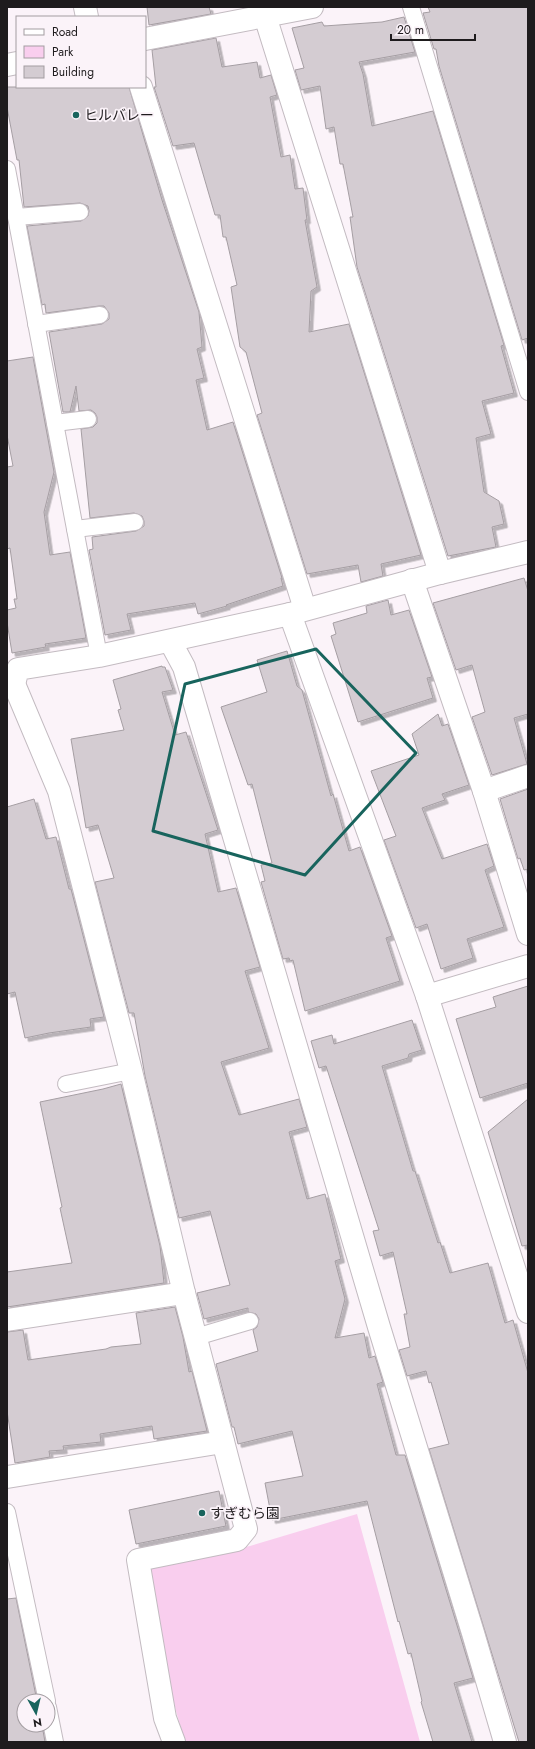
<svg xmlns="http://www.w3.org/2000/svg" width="535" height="1749" font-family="Jost,'Noto Sans JP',sans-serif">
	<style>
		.green { fill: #f9ceee }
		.building { fill: #d4ccd2; stroke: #a59ea3; filter: url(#shadow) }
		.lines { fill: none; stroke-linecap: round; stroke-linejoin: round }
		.lane-casing { stroke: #c3bbc1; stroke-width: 18 }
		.street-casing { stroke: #c3bbc1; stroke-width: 24 }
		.lane { stroke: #fff; stroke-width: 16 }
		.street { stroke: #fff; stroke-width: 22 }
		.marked { fill: none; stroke: #18645d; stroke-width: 3; stroke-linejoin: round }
		.poi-dot { fill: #18645d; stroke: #fbf3f9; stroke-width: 1.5 }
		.labels { text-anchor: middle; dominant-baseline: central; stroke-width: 3.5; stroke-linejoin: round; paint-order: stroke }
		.poi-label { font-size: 14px; fill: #1e1b1d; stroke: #fbf3f9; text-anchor: start }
	</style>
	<defs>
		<filter id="shadow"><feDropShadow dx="3.5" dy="3.5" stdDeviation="0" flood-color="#0004"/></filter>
	</defs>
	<rect width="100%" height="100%" fill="#fbf3f9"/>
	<polygon class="green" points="357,1514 420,1742 185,1742 176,1711 143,1567 250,1546"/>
	<g class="building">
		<polygon points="147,7 209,7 211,14 149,25"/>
		<polygon points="428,7 528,7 528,338 522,340 439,66 436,49 434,49 423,13 430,12"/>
		<polygon points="404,17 415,52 359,62 363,74 372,126 433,111 504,345 501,346 514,393 482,401 491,434 476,438 484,492 499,501 504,524 492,527 496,547 448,556 357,267 350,217 353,217 343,164 340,164 334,127 326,129 320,86 301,90 295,70 304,68 292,28 322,22 324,26 382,22"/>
		<polygon points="216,38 222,67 257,62 260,78 271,75 277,95 270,97 281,157 290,155 295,189 303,188 307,220 305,220 317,287 311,291 309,332 349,324 421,555 381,564 383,576 361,582 358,565 307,574 257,415 262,413 246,352 240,347 231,287 237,285 226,237 223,237 220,215 215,215 194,143 173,146 154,87 156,87 152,50"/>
		<polygon points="7,87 129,87 162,200 199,312 202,347 197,349 204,378 196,380 207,430 233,422 282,578 281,578 283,586 226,605 227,606 198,614 195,603 127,614 131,630 105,635 89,550 93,549 92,537 136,531 144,526 144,521 142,516 134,513 90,518 81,429 93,427 97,423 97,417 95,413 91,410 79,411 76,386 70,412 63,412 49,332 102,324 109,319 109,313 104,306 99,306 46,313 45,304 42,305 27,226 81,221 88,216 89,211 88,206 80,203 24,207 19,160 17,160 7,107"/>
		<polygon points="33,357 54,472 44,512 50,555 70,552 86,638 45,644 46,647 12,653 7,622 7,610 16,608 14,599 17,599 10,548 7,549 7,467 13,466 7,435 7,361"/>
		<polygon points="524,578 528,591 528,714 514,718 527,764 492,775 472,717 485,712 472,665 456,670 433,603"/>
		<polygon points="388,600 391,615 409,610 432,677 427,678 433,698 358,722 331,636 336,634 333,623 367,613 366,606"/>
		<polygon points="287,651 297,686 302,690 331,796 333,794 349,851 360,847 392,936 386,938 400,981 305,1011 293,960 290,961 289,958 283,959 261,882 265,881 261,865 272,863 252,784 248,785 221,707 267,692 257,660"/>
		<polygon points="162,666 162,667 165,667 173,690 162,692 175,735 186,732 218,830 205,834 218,892 236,888 260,967 245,971 269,1048 221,1062 239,1115 299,1099 307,1127 289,1132 307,1199 325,1194 341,1259 335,1261 345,1299 335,1338 364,1333 369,1358 375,1356 383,1382 377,1384 396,1455 405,1455 473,1678 454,1683 472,1742 433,1742 421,1702 422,1701 411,1653 408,1654 399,1621 398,1622 367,1501 272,1520 265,1483 303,1476 292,1431 238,1444 234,1427 232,1427 216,1364 258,1351 253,1330 257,1327 259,1319 256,1314 248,1312 248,1308 204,1319 197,1293 230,1285 210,1211 179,1218 145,1076 134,1013 129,1013 95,882 114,878 98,825 86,828 71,739 124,730 118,710 121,709 113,680"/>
		<polygon points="438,714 442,726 448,724 469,785 442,794 445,800 422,808 442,859 487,844 494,866 485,870 504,927 467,939 473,958 441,969 427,924 416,928 384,840 396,836 371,771 419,755 412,734"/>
		<polygon points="528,789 528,869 524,870 520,858 518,859 500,799"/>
		<polygon points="34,799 46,839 56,837 69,889 71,889 104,1017 90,1019 91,1027 49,1033 25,1038 15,992 7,994 7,807"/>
		<polygon points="528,986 528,1083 480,1098 456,1019 496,1007 493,997"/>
		<polygon points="412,1020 422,1050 409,1054 408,1058 382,1066 413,1171 415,1171 438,1243 440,1242 450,1273 488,1263 505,1323 513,1320 528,1373 528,1742 519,1742 429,1449 449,1444 431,1382 429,1383 426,1371 407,1376 399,1350 410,1347 404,1314 407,1314 393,1252 380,1256 373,1231 379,1230 326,1066 319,1068 311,1041 332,1035 334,1044"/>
		<polygon points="121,1084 160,1246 164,1283 7,1307 7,1272 72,1263 60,1208 62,1207 40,1102 103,1089"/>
		<polygon points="528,1099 528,1245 522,1246 488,1132"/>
		<polygon points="175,1307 183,1337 189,1372 192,1371 207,1431 154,1439 152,1426 100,1434 101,1442 63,1446 64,1450 49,1451 50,1457 15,1463 7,1411 7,1332 23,1330 28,1360 106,1349 111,1347 141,1344 136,1313"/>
		<polygon points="219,1491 226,1526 136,1544 129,1510"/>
		<polygon points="16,1598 37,1701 24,1701 24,1725 42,1725 45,1742 7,1742 7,1599"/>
	</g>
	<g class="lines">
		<g class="lane-casing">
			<g id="lane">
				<polyline points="411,7 528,392"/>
				<polyline points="7,169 99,656"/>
				<polyline points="16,217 80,212"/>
				<polyline points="36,324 100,315"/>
				<polyline points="55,423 88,419"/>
				<polyline points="75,529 135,522"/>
				<polyline points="66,1084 131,1071"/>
				<polyline points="196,1337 250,1321"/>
				<polyline points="7,1512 47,1701"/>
				<polyline points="48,1707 55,1742"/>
			</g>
		</g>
		<g class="street-casing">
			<g id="street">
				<polyline points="85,7 87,17"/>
				<polyline points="265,16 440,573"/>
				<polyline points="145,39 312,7"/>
				<polyline points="7,65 17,63"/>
				<polyline points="141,87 305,609"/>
				<polyline points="412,580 484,791 528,934"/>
				<polyline points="290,614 427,996 528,1312"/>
				<polyline points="170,641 184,667 379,1327 473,1633 505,1742"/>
				<polyline points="7,684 14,684 18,669 99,656 290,614 440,573 528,552"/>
				<polyline points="14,684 59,791 131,1071 184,1293 246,1529 237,1540 138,1560 165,1718 174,1742"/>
				<polyline points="484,791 528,776"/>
				<polyline points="427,996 528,966"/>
				<polyline points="7,1320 184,1293"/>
				<polyline points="7,1477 223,1442"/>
			</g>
		</g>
		<use href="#lane" class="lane"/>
		<use href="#street" class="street"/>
	</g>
	<path class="marked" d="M316,649L416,753L305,875L153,831L185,684Z"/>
	<g class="poi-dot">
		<circle cx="76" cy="115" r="4"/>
		<circle cx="202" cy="1513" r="4"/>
	</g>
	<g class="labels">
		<g class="poi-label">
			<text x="84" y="115">ヒルバレー</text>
			<text x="210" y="1513">すぎむら園</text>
		</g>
	</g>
	<rect width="535" height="1749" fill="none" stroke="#1e1b1d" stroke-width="16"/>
	<rect x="16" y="16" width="130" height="72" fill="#fbf3f9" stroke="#a39da1"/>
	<rect x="24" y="29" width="20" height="6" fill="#ffffff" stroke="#a39da1"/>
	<text x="52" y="36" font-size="12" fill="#1e1b1d">Road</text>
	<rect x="24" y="46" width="20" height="12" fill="#f9ceee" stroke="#a39da1"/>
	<text x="52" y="56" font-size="12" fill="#1e1b1d">Park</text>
	<rect x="24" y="66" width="20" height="12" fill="#d4ccd2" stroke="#a39da1"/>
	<text x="52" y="76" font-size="12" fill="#1e1b1d">Building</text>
	<g transform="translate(36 1713) rotate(172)"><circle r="19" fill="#fbf3f9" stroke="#a39da1"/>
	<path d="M0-3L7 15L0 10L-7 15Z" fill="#18645d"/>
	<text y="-6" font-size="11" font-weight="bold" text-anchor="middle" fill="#1e1b1d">N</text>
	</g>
	<path d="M391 34v6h84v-6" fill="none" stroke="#1e1b1d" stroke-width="2"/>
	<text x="397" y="34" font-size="12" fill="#1e1b1d" stroke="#fbf3f9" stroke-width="3" paint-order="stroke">20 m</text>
</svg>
